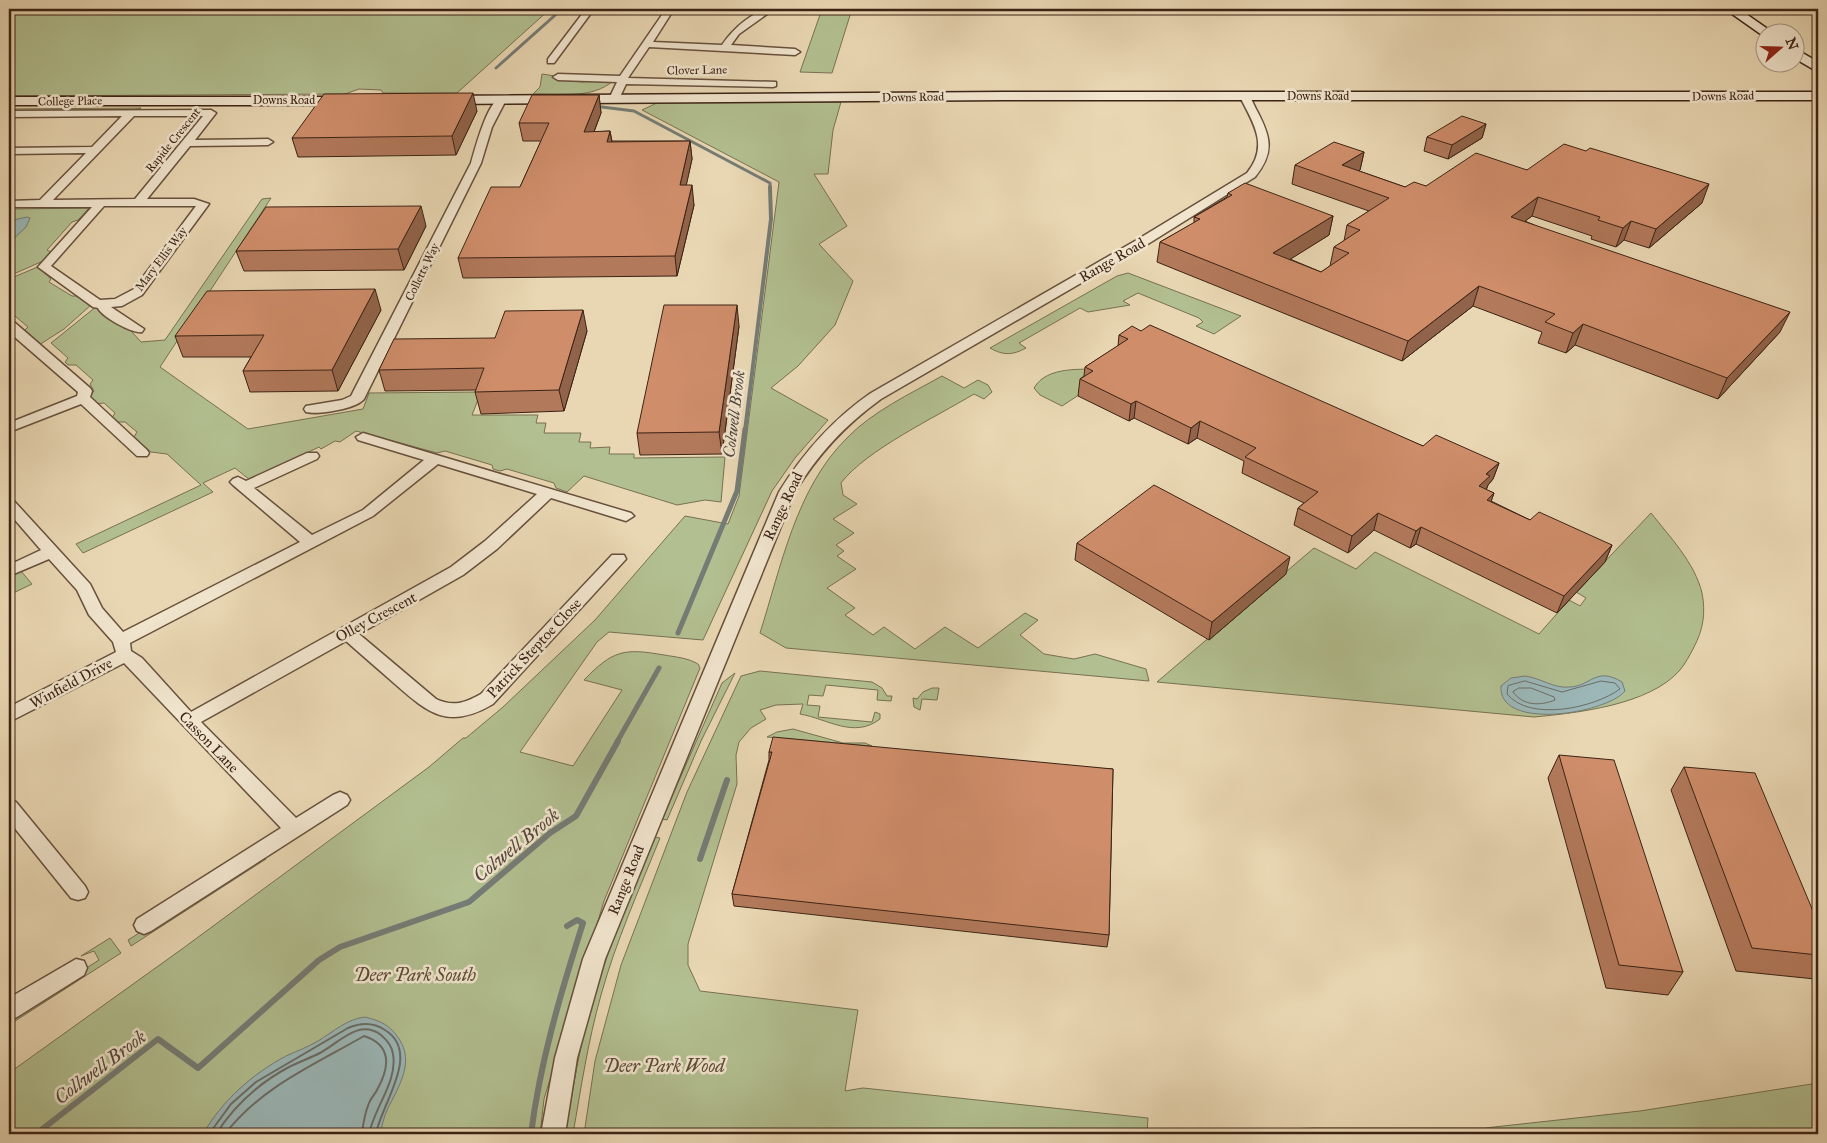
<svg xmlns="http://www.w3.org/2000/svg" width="1827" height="1143" font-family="'IM FELL Great Primer',serif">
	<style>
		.green { fill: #b2bf90; stroke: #777152 }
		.water { fill: #9bb7b7; stroke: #757c76 }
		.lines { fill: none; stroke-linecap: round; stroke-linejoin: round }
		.shore-far1 { stroke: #6c6d66; stroke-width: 1 }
		.shore { stroke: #6c6d66; stroke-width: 2 }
		.stream-far3 { stroke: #757c76; stroke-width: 3 }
		.stream-far2 { stroke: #757c76; stroke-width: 4 }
		.stream-far1 { stroke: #757c76; stroke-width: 5 }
		.stream { stroke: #757c76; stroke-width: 6 }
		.street-casing { stroke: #67503c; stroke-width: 3 }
		.secondary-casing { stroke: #3c2315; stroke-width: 3 }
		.street { fill: #f1e5ce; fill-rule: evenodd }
		.secondary { fill: #f1e5ce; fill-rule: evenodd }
		.wall { fill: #b2795b; stroke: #3c2315 }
		.shaded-wall { fill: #91634a; stroke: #3c2315 }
		.building { fill: #cf8d6a; stroke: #3c2315 }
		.labels { text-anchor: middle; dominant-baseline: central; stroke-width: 5; stroke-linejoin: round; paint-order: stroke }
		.far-street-label { font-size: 12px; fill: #3c2315; stroke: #f1e5ce }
		.street-label { font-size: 15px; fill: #3c2315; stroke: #f1e5ce }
		.water-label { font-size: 16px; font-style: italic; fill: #54483e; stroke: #f1e5ce }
		.near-park-label { font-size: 18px; font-style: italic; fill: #5a4a34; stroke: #f1e5ce }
		.near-water-label { font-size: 19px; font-style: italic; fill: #54483e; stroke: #f1e5ce }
	</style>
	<rect width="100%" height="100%" fill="#e9d7b3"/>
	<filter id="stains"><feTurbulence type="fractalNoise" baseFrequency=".004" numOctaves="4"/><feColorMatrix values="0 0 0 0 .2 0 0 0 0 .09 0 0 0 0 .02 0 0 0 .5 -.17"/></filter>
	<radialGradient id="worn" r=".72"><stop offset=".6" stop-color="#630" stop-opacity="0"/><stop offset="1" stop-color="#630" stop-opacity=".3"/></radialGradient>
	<g class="green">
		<polygon points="9,9 550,9 457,93 383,93 381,90 359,89 345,94 9,96"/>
		<polygon points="822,9 852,9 832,73 800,72"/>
		<path d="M542,74L569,78V81L584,82L588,79L613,81C592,99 560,94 533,94L540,87Z"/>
		<path d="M659,102H841L833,130L828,174H814L847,226L819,244L853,281L835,325L798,366L771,388L828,420L795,458L772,491L703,640L609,632L597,642L520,752L573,766L622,690L584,680C613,650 624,648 664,655C676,657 688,658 698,664L700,668L604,901L544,1099L540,1134H9V1073L182,949L429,767L463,738H466L503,707L595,620L685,516L728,524L739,496L779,182L642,110Z"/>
		<polygon points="141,108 130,111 9,112 9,109"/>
		<polygon points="271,198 160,367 248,429 363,409 369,393 481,392 472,415 538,415 536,423 546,423 544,433 581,433 579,442 591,442 590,448 610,447 609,454 634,454 634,458 725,457 721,502 705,500 677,505 584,476 567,492 556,488 554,483 507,469 500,471 493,469 492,465 445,451 437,453 356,431 340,442 335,441 321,449 319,447 250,480 235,468 203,483 213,492 83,553 76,544 201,485 167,454 151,452 134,437 137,432 125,422 117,422 112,418 115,413 104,403 96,404 89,397 94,391 90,384 93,380 76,365 68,365 65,362 68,358 51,343 97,306 123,322 141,342 165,340 262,199"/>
		<polygon points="89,208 78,220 72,222 47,250 51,252 43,261 9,276 9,243 14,238 18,220 9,221 9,209"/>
		<polygon points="40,266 39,268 51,279 49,282 72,296 78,296 91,305 64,329 39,345 24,331 28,327 9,311 9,279"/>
		<path d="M1128,273L1241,316L1214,334L1196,326L1203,322L1199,318L1138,293L1123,301L1130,305L1088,312L1080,308L1019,343L1026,348C1013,355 1004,356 990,348L1117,276Z"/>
		<path d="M1106,369L1091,387L1062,406L1040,395L1034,388C1047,365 1084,370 1106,369Z"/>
		<path d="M942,376L964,388L978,380L988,385L992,392L984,399L974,394C936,417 866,450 841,483L843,495L857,504L833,519L854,533L836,545L844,551L837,556L856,569L827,588L855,608L845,615L873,635L884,627L915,649L945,627L978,648L1025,613L1038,620L1020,635L1044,654L1074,659L1095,654L1146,669L1149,681L786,648L760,633C781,567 796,488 847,438C873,411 910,394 942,376Z"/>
		<path d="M1651,513C1669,536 1695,563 1702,593C1706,613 1703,630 1694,647C1690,655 1685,664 1680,670C1650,705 1577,713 1534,717L1157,682L1314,548L1356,569L1375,552L1539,634L1569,600L1580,606L1586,598L1576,592Z"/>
		<polygon points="20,570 32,584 9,595 9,576"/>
		<path d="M760,671L872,682L882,688L887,696H892L891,701L877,700L878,690L826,685L823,696L809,695L807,705L820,706L818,717L872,722L875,712L880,714V719C854,739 828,719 800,714L803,704L776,705L760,710L766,719L751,728L739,742L736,755L737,784L688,944V965L700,991L858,1010L845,1091L863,1088L1148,1118L1147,1133L1314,1128H1485L1640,1111L1818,1083V1134H584L595,1061L621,965L687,792L741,676Z"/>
		<polygon points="735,673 701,741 667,820 662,819 722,683"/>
		<polygon points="932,688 939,688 937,700 922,699 920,710 914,707 913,698 917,699 923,692"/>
		<polygon points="793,729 843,743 865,743 872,746 767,737 777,732"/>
		<path d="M654,837L660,838C639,890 616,941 601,995C588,1041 581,1088 573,1134H565C572,1097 577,1059 587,1022C603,958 630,898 654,837Z"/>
		<polygon points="266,859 131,946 128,940 255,861"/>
		<polygon points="110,938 121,953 9,1025 9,1017 99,960 94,951 81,956"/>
	</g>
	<g class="water">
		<polygon points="27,217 30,218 26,227 9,243 9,221"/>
		<path d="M1525,676C1541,678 1554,689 1570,687C1591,686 1596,666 1622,682L1625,691C1608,713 1498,732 1501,686L1511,678Z"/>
		<path d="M365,1017C381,1021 390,1025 399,1039C415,1062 398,1088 388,1108C384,1116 382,1126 380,1134H203C222,1101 252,1074 286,1056C297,1051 308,1047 318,1041C333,1032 347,1019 365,1017Z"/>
	</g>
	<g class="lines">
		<g class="shore-far1">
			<path d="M1525,681L1562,692L1601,681L1615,683L1620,689C1594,708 1530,722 1507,694L1508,686Z"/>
			<path d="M1519,688H1531L1554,697L1555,700C1540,706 1523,706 1513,692Z"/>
		</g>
		<g class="shore">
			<path d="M209,1134L231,1104L256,1082L348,1028C360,1023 373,1022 385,1030C422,1053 381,1104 376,1134"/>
			<path d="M216,1134C234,1106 259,1083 289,1067C299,1062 310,1058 320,1053C339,1043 359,1018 381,1035C387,1040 392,1047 393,1054C398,1081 374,1108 369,1134"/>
			<path d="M225,1134C261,1087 314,1065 364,1036C392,1045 390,1067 377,1090C375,1094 371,1098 369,1103C365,1113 363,1124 362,1134"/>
		</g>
		<g class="stream-far3">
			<polyline points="496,68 562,9"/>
			<polyline points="594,106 634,111 770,183 770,189"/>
		</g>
		<polyline class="stream-far2" points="745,431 771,219 770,187"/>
		<g class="stream-far1">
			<polyline points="678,633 737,491 745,429"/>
			<polyline points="617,742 659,668"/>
		</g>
		<g class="stream">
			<polyline points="700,859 727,780"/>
			<polyline points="36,1134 158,1039 198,1068 319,960 340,947 469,902 550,833 576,816 618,741"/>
			<path d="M531,1134C540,1062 561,992 583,923L577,920L567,926"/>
		</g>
		<g class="street-casing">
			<g id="street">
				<polygon points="586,9 594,9 554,63 548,63 548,59"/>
				<path d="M666,9H674L653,42L722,45C733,29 754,9 774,9L739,34L731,45L795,49L800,52L795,55L649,47L628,78L776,82V86L773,87L626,84L619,99L614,102L609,99L617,82L558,80L553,77L558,74L620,76Z"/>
				<path d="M1245,94C1251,96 1253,103 1256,109C1271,137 1275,152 1255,177L1143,247L881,399C845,425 818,454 795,492L605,959L577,1058L565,1134H541L555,1058L583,959L779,492C804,452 832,420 871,393L1135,241L1247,173C1269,146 1254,124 1240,97Z"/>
				<path d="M501,97L506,100L492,127L481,163L364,399C356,409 318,415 306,412L304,409L306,406L342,400L351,396L471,163C475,149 487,102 501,97Z"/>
				<path d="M211,110L216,113L195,140L268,139L273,142L268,145L190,146L147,199H194L209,204L142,295L122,306L111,307L144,329L142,332C132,334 101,316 98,308L93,307L38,267L92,207H9V201L40,200L86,153L9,154V148L92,147L122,116L9,117V111ZM134,116H203L135,199L53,200ZM104,206H196L134,289L115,299L100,300L51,266Z"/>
				<polygon points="9,321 14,322 90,388 92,391 90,397 147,450 149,453 147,456 137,456 81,404 9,432 9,423 77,396 78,392 9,332"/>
				<path d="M363,433L631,513L634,516L626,521L551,498L497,549L463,575L359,634L436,699C453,707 465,703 481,694L612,555H624L626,559L493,704C449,730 429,714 395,684C379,670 362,655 346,641L201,722L296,818L333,795L340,792L347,795L350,800L347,805L151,931L144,934L137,931L134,925L137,919L281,828L124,663L9,722V707L116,652L113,642L89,615L77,590L49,559L9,576V565L41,550L9,513V499L14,501L90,584L102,608L123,632L300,542L233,485L230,482L233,479L238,477L246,481L307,453H317L319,456L317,459L254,488L312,535L363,510L424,460L358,440L356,437ZM438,464L537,494L485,541L451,567L191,712L142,658L131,651L130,643L373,516Z"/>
				<polygon points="9,800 16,802 85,886 88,892 85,898 78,900 71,898 9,821"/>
				<polygon points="76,959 84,961 87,968 84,975 17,1017 9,1020 9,998"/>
			</g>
		</g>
		<g class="secondary-casing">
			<g id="secondary">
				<polygon points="1725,9 1739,9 1772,32 1762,35"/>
				<polygon points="1794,48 1818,62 1818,72 1794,58"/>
				<polygon points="1004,92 1818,92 1818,100 1004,100 445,104 438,100 445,96"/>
				<polygon points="9,97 350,97 357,101 350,105 9,105"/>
			</g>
		</g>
		<use href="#street" class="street"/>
		<use href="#secondary" class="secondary"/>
	</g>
	<g class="wall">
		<polygon points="599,95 601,113 594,132 610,131 612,141 690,141 692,159 686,185 694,205 677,276 463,278 458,258 520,187 541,141 523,141 519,123"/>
		<polygon points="477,111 456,155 298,157 292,138"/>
		<polygon points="1486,124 1482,138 1448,159 1424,151 1427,137"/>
		<polygon points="1364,152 1360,170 1359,171 1405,187 1426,186 1527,170 1702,203 1649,248 1624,240 1616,247 1591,239 1592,236 1532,216 1525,221 1780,332 1718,399 1575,345 1566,353 1538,343 1542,332 1473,306 1402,361 1157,262 1160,242 1194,223 1194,217 1227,197 1228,193 1333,216 1329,235 1290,259 1321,272 1330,266 1334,247 1344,241 1347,225 1369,211 1292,184 1295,165"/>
		<polygon points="426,226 404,270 244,271 236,251"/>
		<polygon points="381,310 338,391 250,392 243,371 251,357 183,357 175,336"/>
		<polygon points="739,326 722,454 640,455 637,433"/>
		<polygon points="587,331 564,411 481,414 475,392 476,390 385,391 379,370 495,338"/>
		<polygon points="1141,331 1423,446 1499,463 1493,479 1488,485 1486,490 1494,493 1491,501 1530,520 1612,545 1605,562 1557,613 1416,544 1410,548 1374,530 1348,553 1294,525 1298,508 1304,503 1242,473 1244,461 1197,438 1188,444 1134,418 1129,421 1078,396 1080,379 1084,376 1085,367 1118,346 1119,335"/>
		<polygon points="1077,543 1286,574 1209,640 1075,560"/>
		<polygon points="769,752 1113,769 1109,935 1107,947 734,906 732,894 769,760"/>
		<polygon points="1559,755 1683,972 1668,995 1606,988 1548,778"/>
		<polygon points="1684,767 1818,923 1818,975 1815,979 1736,971 1671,790"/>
	</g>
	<g class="shaded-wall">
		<polygon points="473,93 477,111 456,155 452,136"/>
		<polygon points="599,95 601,113 587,150 584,132"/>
		<polygon points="1486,124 1482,138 1448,159 1452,145"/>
		<polygon points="610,131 613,150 607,142"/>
		<polygon points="690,141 692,159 682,205 680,185"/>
		<polygon points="1364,152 1360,170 1341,181 1342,165"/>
		<polygon points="1709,184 1702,203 1649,248 1656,229"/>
		<polygon points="692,185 694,205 677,276 675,256"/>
		<polygon points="1538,197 1532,216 1505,236 1511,217"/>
		<polygon points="421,206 426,226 404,270 398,249"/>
		<polygon points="1333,216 1329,235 1270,272 1273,253"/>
		<polygon points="1631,221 1624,240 1616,247 1623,228"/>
		<polygon points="1479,286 1473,306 1402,361 1408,341"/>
		<polygon points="375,289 381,310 338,391 332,370"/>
		<polygon points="737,305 739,326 722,454 719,432"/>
		<polygon points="583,310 587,331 564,411 559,390"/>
		<polygon points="1790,312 1780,332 1718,399 1727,378"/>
		<polygon points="1583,324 1575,345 1566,353 1573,333"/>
		<polygon points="1136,401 1134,418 1129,421 1131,404"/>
		<polygon points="1200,421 1197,438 1188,444 1191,428"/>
		<polygon points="1499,463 1493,479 1488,485 1485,493 1479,486 1486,474"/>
		<polygon points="1494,493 1488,510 1487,500"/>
		<polygon points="1378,513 1374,530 1348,553 1352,536"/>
		<polygon points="1421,527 1416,544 1410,548 1416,531"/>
		<polygon points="1612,545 1605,562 1557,613 1564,596"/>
		<polygon points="1290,557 1286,574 1209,640 1212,622"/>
	</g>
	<g class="building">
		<polygon points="473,93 452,136 292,138 324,94"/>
		<polygon points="532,95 599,95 584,132 610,131 607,142 690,141 680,185 692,185 675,256 458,258 491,187 520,187 549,123 519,123"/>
		<polygon points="1462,116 1486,124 1452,145 1427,137"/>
		<polygon points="1334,142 1364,152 1342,165 1405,187 1414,182 1426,186 1476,153 1527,170 1564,144 1586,151 1590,148 1709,184 1656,229 1631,221 1623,228 1598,220 1600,217 1538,197 1511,217 1790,312 1727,378 1583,324 1573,333 1545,322 1555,314 1479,286 1408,341 1160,242 1200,219 1194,217 1232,195 1228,193 1245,183 1333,216 1273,253 1321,272 1349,253 1334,247 1360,230 1347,225 1389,198 1295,165"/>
		<polygon points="421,206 398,249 236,251 266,207"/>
		<polygon points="375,289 332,370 243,371 264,335 175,336 207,291"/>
		<polygon points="664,305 737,305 719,432 637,433"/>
		<polygon points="583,310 559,390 475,392 484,368 379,370 394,339 495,338 505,311"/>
		<polygon points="1150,325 1423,446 1436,435 1499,463 1486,474 1490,476 1479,486 1494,493 1487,500 1530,520 1539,512 1612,545 1564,596 1421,527 1416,531 1378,513 1352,536 1298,508 1318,492 1245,457 1256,448 1200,421 1191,428 1136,401 1131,404 1080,379 1093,371 1085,367 1128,339 1119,335 1132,326 1141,331"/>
		<polygon points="1154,485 1290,557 1212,622 1077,543"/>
		<polygon points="773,737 1113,769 1109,935 732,894 772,752 769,752"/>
		<polygon points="1559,755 1614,760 1683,972 1619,965"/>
		<polygon points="1684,767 1755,773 1818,923 1818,955 1752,948"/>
	</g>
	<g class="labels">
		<g class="far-street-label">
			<text transform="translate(697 70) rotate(-1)">Clover Lane</text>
			<text x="1318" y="96">Downs Road</text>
			<text transform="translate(1723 96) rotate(-1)">Downs Road</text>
			<text transform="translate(913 97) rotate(-1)">Downs Road</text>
			<text x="284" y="100">Downs Road</text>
			<text transform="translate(70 101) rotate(-1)">College Place</text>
			<text transform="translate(173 140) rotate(-51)">Rapide Crescent</text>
			<text transform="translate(161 259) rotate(-53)">Mary Ellis Way</text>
			<text transform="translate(422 272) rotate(-64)">Colletts Way</text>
		</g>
		<g class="street-label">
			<text transform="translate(1112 260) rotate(-30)">Range Road</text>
			<text transform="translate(783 506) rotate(-65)">Range Road</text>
			<text transform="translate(376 617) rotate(-28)">Olley Crescent</text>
			<text transform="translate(534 648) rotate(-47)">Patrick Steptoe Close</text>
			<text transform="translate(71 683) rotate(-28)">Winfield Drive</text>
			<text transform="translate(209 742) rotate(46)">Casson Lane</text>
			<text transform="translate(626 880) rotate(-68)">Range Road</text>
		</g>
		<g class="water-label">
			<text transform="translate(734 414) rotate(-83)">Colwell Brook</text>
		</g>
		<g class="near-park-label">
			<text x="415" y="975">Deer Park South</text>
			<text x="664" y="1066">Deer Park Wood</text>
		</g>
		<g class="near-water-label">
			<text transform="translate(516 845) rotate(-39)">Colwell Brook</text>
			<text transform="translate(100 1067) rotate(-37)">Collwell Brook</text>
		</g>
	</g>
	<rect width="1827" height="1143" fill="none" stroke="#e9d7b3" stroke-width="30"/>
	<rect x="10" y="10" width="1807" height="1123" fill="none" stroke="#3c2315" stroke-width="2.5"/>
	<rect x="15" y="15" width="1797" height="1113" fill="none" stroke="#3c2315"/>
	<g transform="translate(1780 48) rotate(70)"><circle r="24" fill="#f1e5ce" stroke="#a99784"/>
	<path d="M0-4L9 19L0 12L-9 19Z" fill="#8f2418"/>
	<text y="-8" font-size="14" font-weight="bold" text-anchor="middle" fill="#3c2315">N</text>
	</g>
	<rect width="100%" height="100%" filter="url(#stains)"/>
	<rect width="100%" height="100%" fill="url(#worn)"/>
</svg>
